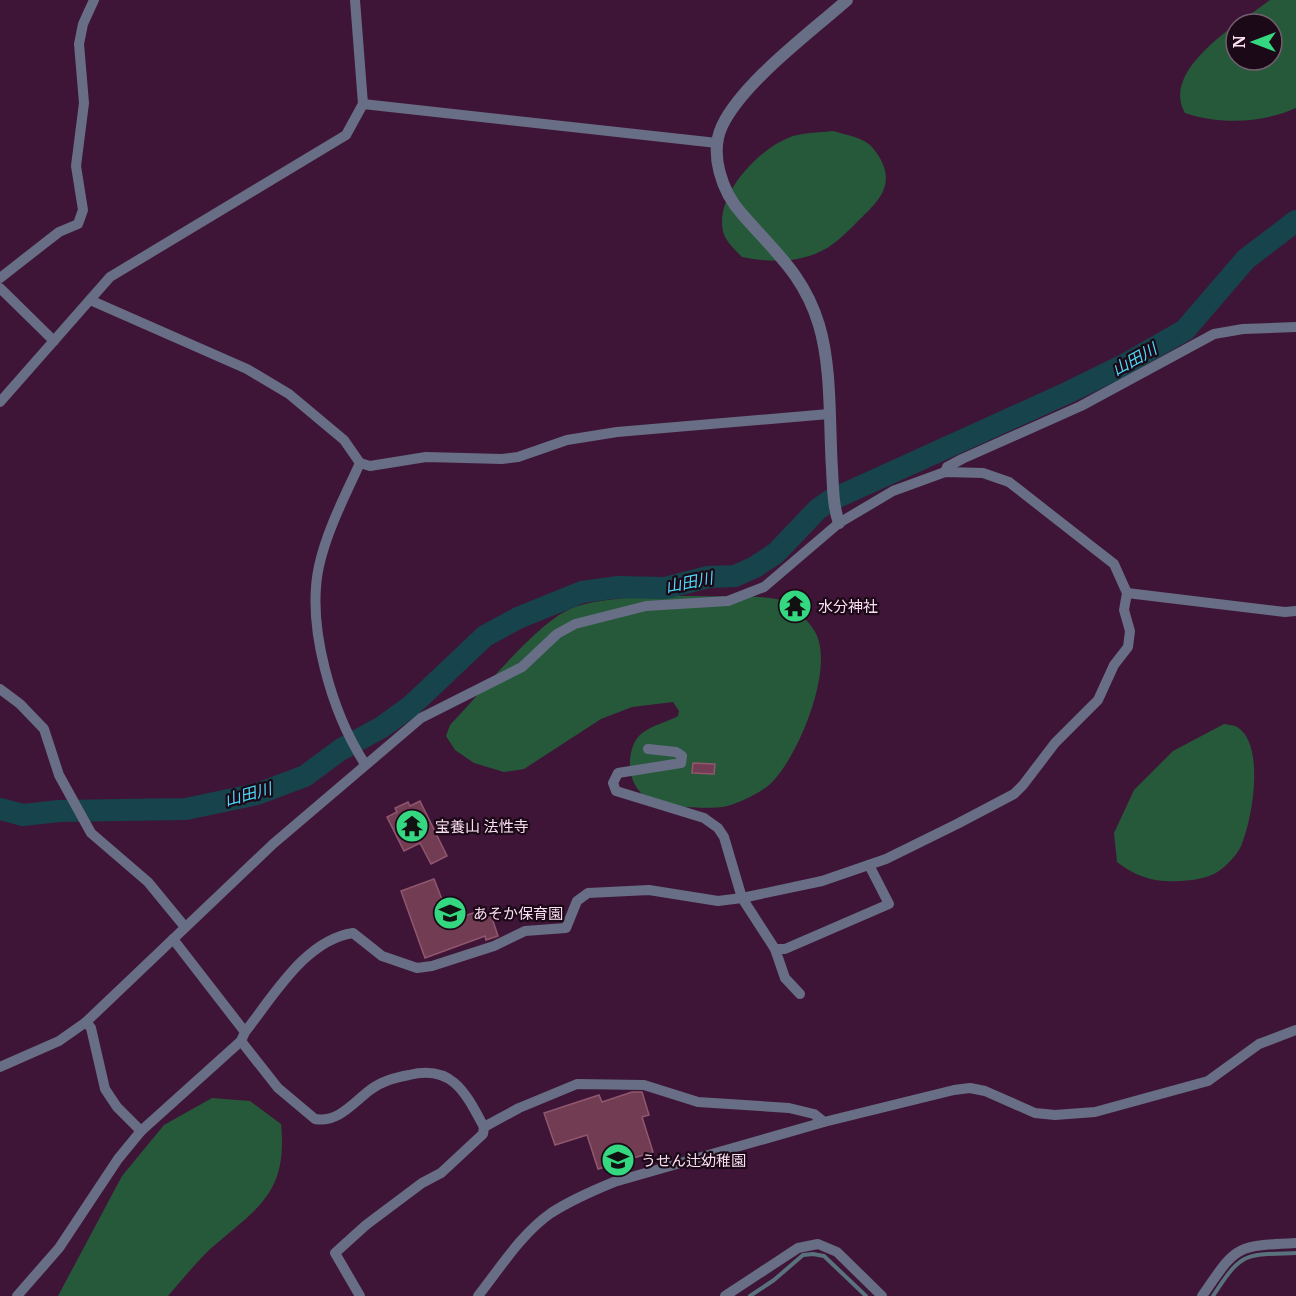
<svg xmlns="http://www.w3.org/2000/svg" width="1296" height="1296" font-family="Merriweather,'Noto Sans JP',serif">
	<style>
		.green { fill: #26593a }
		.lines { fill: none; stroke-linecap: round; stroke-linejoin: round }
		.stream { stroke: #5a727e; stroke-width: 4 }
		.river { stroke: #16434c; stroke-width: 22 }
		.building { fill: #723c53; stroke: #90576e; stroke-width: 1.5 }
		.minor { stroke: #686e85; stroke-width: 10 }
		.tertiary { stroke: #686e85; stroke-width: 12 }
		.labels { text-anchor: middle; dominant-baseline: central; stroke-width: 4.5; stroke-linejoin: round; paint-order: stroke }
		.poi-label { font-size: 15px; fill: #fadff3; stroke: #1b0917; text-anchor: start }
		.water-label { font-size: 16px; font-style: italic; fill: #4cd9f7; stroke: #1b0917 }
	</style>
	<rect width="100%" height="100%" fill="#3e1537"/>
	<g class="green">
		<path d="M1270,0H1296V108C1262,123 1220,125 1185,113C1165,79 1211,43 1236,24V60H1272V24H1237Z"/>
		<path d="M833,131C843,134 855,136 864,141C872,145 878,154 882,162C894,188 876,203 859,220C845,234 833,247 815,254C791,263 767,262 742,257C735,250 725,241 723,231C715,195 758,150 788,138C801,132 819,133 833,131Z"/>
		<path d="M760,597C767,598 776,598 782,601C794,607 812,623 817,636C833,673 797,761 768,786C756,795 738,804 723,807C708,809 669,807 655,802C639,797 629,779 630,763C630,753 633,741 641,734C650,726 667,722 678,716L679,711L673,702L632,707L601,719L524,769L504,772L474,763L455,750L446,736L450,725C479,695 534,626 568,610C608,591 712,597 760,597Z"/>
		<path d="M1224,724C1228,725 1234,725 1237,727C1266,744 1252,822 1241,846C1238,853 1230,862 1224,867C1212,878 1196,880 1181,881C1156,883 1136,877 1117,862L1114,833L1134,790L1173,751Z"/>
		<path d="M212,1098L250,1101L281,1124C288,1196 256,1208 208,1251C194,1265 181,1281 168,1296H58L122,1176L164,1125Z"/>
	</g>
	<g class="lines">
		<g class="stream">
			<polyline points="750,1296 774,1280 803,1255 813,1254 824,1256 866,1296"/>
			<path d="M1213,1296C1242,1251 1244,1255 1296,1253"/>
		</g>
		<polyline class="river" points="0,809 23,815 59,811 186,809 257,794 305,776 340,750 382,727 411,706 485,636 518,618 582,592 618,587 665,588 708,577 735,576 755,567 776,553 818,509 831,500 1069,392 1122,366 1185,330 1246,259 1296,221"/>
	</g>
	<g class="building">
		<polygon points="693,763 715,764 714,774 692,773"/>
		<polygon points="420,801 447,856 431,864 420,843 404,851 387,817 397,812 395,808 408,802 410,806"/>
		<polygon points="434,879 443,902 435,905 442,924 473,913 475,918 490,912 498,936 486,940 485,936 425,958 401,891"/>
		<polygon points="632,1092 642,1092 649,1115 642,1117 653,1152 598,1169 587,1135 555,1145 544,1113 599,1095 602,1102"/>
	</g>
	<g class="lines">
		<g class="minor">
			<polyline points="363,104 717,143"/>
			<polyline points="0,278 59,232 78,224 83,210 76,166 84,103 79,44 83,24 94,0"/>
			<polyline points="0,288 54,341"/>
			<polyline points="90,300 247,369 289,394 344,440 360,463 370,466 426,457 502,459 518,457 567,440 617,432 829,414"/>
			<polyline points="0,402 110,277 346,135 363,104 355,0"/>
			<path d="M360,463C345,496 327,530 319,566C306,626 332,713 365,764"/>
			<polyline points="945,472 947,467 962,459 1081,406 1214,334 1243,329 1296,327"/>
			<polyline points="1127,593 1285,612 1296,611"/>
			<polyline points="0,689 20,704 44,729 59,775 91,833 148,882 185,927"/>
			<polyline points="648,749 676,752 682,756 681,763 618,773 613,783 616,791 704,818 718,828 724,837 742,898 775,949 785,949 889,904 869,865"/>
			<polyline points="173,939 245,1032"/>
			<polyline points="775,949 785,978 800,994"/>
			<polyline points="86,1022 91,1028 105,1089 117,1107 141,1131"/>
			<path d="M241,1041L278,1088L315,1119C338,1123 353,1103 370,1090C382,1081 394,1078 409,1075C453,1064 466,1094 484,1127L519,1108L577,1084L644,1085L698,1102L789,1108L814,1114L824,1122"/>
			<path d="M0,1067L59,1041L86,1022L273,844L421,718L522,667L557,634L575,624L646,606L728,601L764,587L839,523L893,491L945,472L983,473L1009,482L1114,564L1127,593L1124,610L1130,631L1128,647L1114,665L1098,700L1055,743L1023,785L1014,794L957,824L886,859L822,881L742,898L718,901L649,890L588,893L577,901L566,928L525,931L494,946L432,966L417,968L382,956L353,933C305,940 273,997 245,1032L241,1041L141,1131L118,1159L59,1248L17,1296"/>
			<polyline points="360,1296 335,1253 366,1225 422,1183 441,1173 483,1134 484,1127"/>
			<path d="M478,1296C500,1268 522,1233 551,1213C571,1200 592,1191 614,1182L824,1122L954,1090L970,1088L985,1091L1035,1113L1055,1115L1095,1112L1208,1081L1259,1044L1296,1030"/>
			<polyline points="725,1296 798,1248 818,1244 837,1252 882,1296"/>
			<path d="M1202,1296C1237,1246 1233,1246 1296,1243"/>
		</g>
		<path class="tertiary" d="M839,523C833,506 833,487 832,469C829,424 832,368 819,325C804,275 775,252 742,214C722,192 709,154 722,126C743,82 810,33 847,0"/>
	</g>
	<defs>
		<g id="temple-disc" transform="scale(1.725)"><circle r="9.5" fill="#34d881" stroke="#1b0917"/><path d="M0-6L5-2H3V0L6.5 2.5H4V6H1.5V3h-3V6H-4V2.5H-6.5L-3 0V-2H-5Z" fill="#111"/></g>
		<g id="school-disc" transform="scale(1.725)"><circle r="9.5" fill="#34d881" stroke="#1b0917"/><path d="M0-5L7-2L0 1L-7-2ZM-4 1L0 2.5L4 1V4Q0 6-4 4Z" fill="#111"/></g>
	</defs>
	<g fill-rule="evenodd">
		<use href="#temple-disc" x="795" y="606"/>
		<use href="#temple-disc" x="412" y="826"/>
		<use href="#school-disc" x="450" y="913"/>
		<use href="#school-disc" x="618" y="1160"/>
	</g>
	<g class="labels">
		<g class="poi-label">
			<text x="818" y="606">水分神社</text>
			<text x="435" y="826">宝養山 法性寺</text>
			<text x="473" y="913">あそか保育園</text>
			<text x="641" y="1160">うせん辻幼稚園</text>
		</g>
		<g class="water-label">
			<text transform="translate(1134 359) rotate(-29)">山田川</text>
			<text transform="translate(689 582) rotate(-11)">山田川</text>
			<text transform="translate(248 794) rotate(-15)">山田川</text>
		</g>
	</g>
	<g transform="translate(1254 42) rotate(270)"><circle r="28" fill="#1b0917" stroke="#745f6f" stroke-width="1.5"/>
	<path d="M0-4.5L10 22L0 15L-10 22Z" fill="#34d881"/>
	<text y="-9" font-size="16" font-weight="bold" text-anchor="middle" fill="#fadff3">N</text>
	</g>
</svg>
